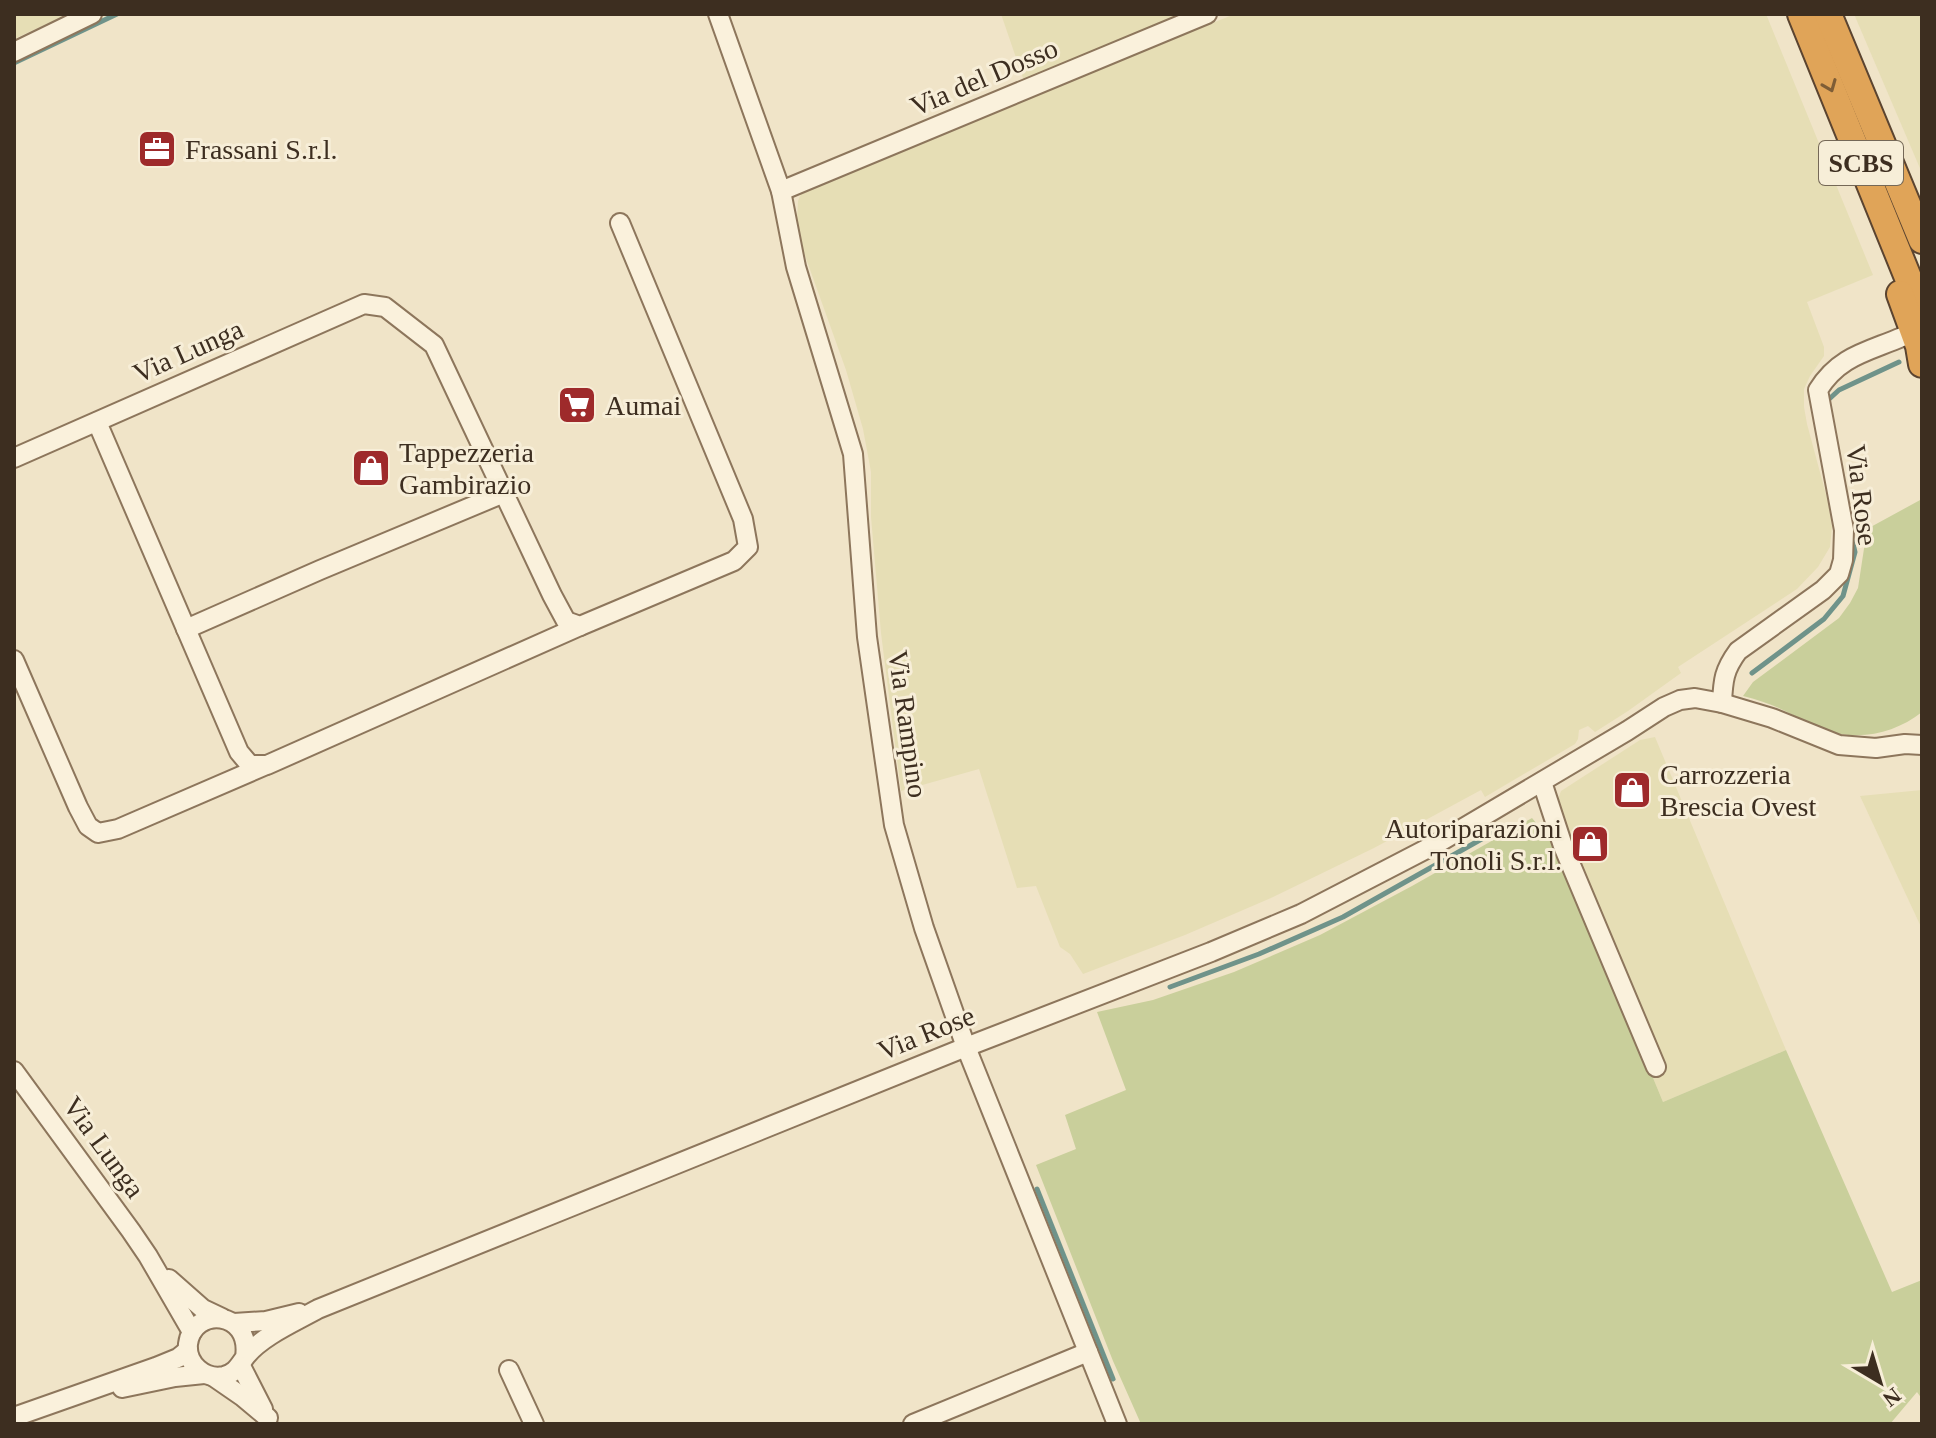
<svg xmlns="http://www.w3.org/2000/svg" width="1936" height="1438" font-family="'Times New Roman',serif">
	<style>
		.farmland { fill: #e6deb5 }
		.green { fill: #c9cf9b }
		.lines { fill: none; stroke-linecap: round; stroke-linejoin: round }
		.stream { stroke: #6f938a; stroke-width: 5 }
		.minor-casing { stroke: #8d765c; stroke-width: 22 }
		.highway-casing { stroke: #5b4430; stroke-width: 30 }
		.minor { stroke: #faf1dc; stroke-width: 18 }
		.highway { stroke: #e0a458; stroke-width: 26 }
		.oneway { stroke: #7e5d36 }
		.labels { text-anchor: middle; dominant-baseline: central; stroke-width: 6; stroke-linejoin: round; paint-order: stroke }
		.shield { fill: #f7eed8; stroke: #756857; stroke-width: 2 }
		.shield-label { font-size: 26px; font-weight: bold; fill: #3d2e20 }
		.street-label { font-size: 28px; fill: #3d2e20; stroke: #f7eed8 }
		.poi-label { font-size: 28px; fill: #3d2e20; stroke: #f7eed8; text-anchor: start }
	</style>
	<rect width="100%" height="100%" fill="#f0e4c8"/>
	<g class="farmland">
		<polygon points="14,14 68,14 14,39"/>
		<polygon points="1001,14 1189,14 1024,81"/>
		<polygon points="1235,14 1766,14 1873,275 1807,302 1824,347 1824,356 1810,376 1804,389 1804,407 1807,424 1828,502 1832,527 1830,547 1818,567 1797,589 1678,667 1681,673 1628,711 1595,732 1588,726 1579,730 1578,739 1575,744 1485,797 1481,790 1374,848 1271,898 1185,935 1083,974 1070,954 1060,947 1036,886 1017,888 979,769 901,791 881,633 871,517 871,472 863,429 846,370 803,250 797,221 798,201 802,191 1024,98"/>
		<polygon points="1854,14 1922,14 1922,173"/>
		<polygon points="1655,737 1786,1050 1663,1102 1575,889 1557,802 1561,791 1640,740"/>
		<polygon points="1922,790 1922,929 1860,796"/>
	</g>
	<g class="green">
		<path d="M1922,499V712C1894,734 1857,742 1823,729C1811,725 1800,718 1789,713C1774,705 1759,700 1743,696L1753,682L1839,618L1850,603L1858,588L1867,529Z"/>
		<polygon points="1532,818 1554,845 1575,889 1663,1102 1786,1050 1892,1292 1922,1280 1922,1399 1917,1392 1890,1424 1141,1424 1113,1361 1036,1165 1076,1149 1065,1115 1126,1090 1097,1012 1153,1000 1234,972 1320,935 1412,886"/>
	</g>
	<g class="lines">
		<g class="stream">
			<polyline points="14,63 117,14"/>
			<polyline points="1827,401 1839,390 1899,362"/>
			<polyline points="1752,673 1824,619 1843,596 1855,552 1852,539"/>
			<polyline points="1170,987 1259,954 1343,917 1503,827"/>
			<polyline points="1037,1189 1113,1379"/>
		</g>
		<g class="minor-casing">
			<g id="minor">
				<polyline points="718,14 781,191 796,267 853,454 867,637 894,825 924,928 966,1047 1117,1424"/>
				<polyline points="14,52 92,14"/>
				<polyline points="781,191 1207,14"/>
				<polyline points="97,422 239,752 250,765 267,765 580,626"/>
				<polyline points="14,458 364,304 385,307 434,345 552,595 566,621 580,626 734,561 748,547 743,519 620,223"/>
				<polyline points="186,629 320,570 504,493"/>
				<polyline points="14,660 78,807 88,826 98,833 118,829 264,766"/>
				<path d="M1722,703C1723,680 1724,670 1738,651L1823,590L1839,574L1843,560L1844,530L1818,390C1839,356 1867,352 1902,337"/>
				<polyline points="1542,782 1563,846 1656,1067"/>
				<polyline points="14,1071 131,1231 148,1256 192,1332"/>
				<polyline points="169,1279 203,1309 222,1318"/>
				<polyline points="234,1323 266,1321 299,1313"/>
				<path d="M245,1357C252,1310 193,1306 188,1344C186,1364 205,1380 224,1376C236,1373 239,1365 246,1356C262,1336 295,1322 318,1309L966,1047L1211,952L1301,914L1438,843L1627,731L1664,707L1680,700L1695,698L1722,703L1772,718L1839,745L1876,748L1905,744L1922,745"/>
				<polyline points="241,1366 263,1409"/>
				<polyline points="509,1370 534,1424"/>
				<polyline points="214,1377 243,1397 268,1418"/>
				<polyline points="122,1388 175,1377 204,1374"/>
				<polyline points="14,1417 156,1367 178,1358 188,1350"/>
				<polyline points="913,1424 1088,1352"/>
			</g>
		</g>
		<g class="highway-casing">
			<g id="highway">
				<polyline points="1801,14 1922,312"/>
				<polyline points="1828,14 1922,240"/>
				<polyline points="1900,294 1919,346 1922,364"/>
			</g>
		</g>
		<use href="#minor" class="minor"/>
		<use href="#highway" class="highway"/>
	</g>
	<defs><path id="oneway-chevron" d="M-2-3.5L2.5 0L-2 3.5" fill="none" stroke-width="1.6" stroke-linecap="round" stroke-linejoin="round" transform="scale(2)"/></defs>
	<use class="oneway" href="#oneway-chevron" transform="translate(1830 86) rotate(68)"/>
	<defs>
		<g id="office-square" transform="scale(2)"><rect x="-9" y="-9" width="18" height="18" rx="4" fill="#9e2a2b" stroke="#f7eed8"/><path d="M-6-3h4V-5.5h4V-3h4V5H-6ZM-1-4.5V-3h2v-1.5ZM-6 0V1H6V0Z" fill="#fff"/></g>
		<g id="supermarket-square" transform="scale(2)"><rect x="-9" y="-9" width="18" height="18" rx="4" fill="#9e2a2b" stroke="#f7eed8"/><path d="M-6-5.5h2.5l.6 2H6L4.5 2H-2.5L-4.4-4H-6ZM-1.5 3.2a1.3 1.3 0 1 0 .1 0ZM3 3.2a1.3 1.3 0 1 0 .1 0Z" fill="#fff"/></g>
		<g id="shop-square" transform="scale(2)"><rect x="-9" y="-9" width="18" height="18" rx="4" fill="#9e2a2b" stroke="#f7eed8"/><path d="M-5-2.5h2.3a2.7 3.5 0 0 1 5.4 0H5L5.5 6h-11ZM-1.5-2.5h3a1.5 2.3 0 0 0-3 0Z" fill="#fff"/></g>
	</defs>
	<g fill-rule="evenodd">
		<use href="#office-square" x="157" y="149"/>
		<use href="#supermarket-square" x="577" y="405"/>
		<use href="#shop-square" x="371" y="468"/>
		<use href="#shop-square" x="1632" y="790"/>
		<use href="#shop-square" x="1590" y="844"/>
	</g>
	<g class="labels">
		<rect class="shield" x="1819" y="141" width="84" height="44" rx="6"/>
		<g class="shield-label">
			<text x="1861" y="163">SCBS</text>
		</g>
		<g class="street-label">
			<text transform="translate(984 77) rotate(-23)">Via del Dosso</text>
			<text transform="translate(188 351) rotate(-24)">Via Lunga</text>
			<text transform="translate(1862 495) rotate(83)">Via Rose</text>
			<text transform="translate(908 724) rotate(82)">Via Rampino</text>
			<text transform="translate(926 1033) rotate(-22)">Via Rose</text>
			<text transform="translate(104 1147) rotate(54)">Via Lunga</text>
		</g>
		<g class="poi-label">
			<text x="185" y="149">Frassani S.r.l.</text>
			<text x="605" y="405">Aumai</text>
			<text x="399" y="452">Tappezzeria<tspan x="399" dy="32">Gambirazio</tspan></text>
			<text x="1660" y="774">Carrozzeria<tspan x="1660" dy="32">Brescia Ovest</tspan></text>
			<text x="1562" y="828" text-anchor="end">Autoriparazioni<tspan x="1562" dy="32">Tonoli S.r.l.</tspan></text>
		</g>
	</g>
	<rect width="1936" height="1438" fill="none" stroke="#3d2e20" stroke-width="32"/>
	<g transform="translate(1880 1382) rotate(142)" stroke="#f7eed8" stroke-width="6" paint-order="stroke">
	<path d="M0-6L14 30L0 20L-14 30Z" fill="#3d2e20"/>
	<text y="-12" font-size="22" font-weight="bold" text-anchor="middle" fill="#3d2e20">N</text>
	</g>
</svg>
